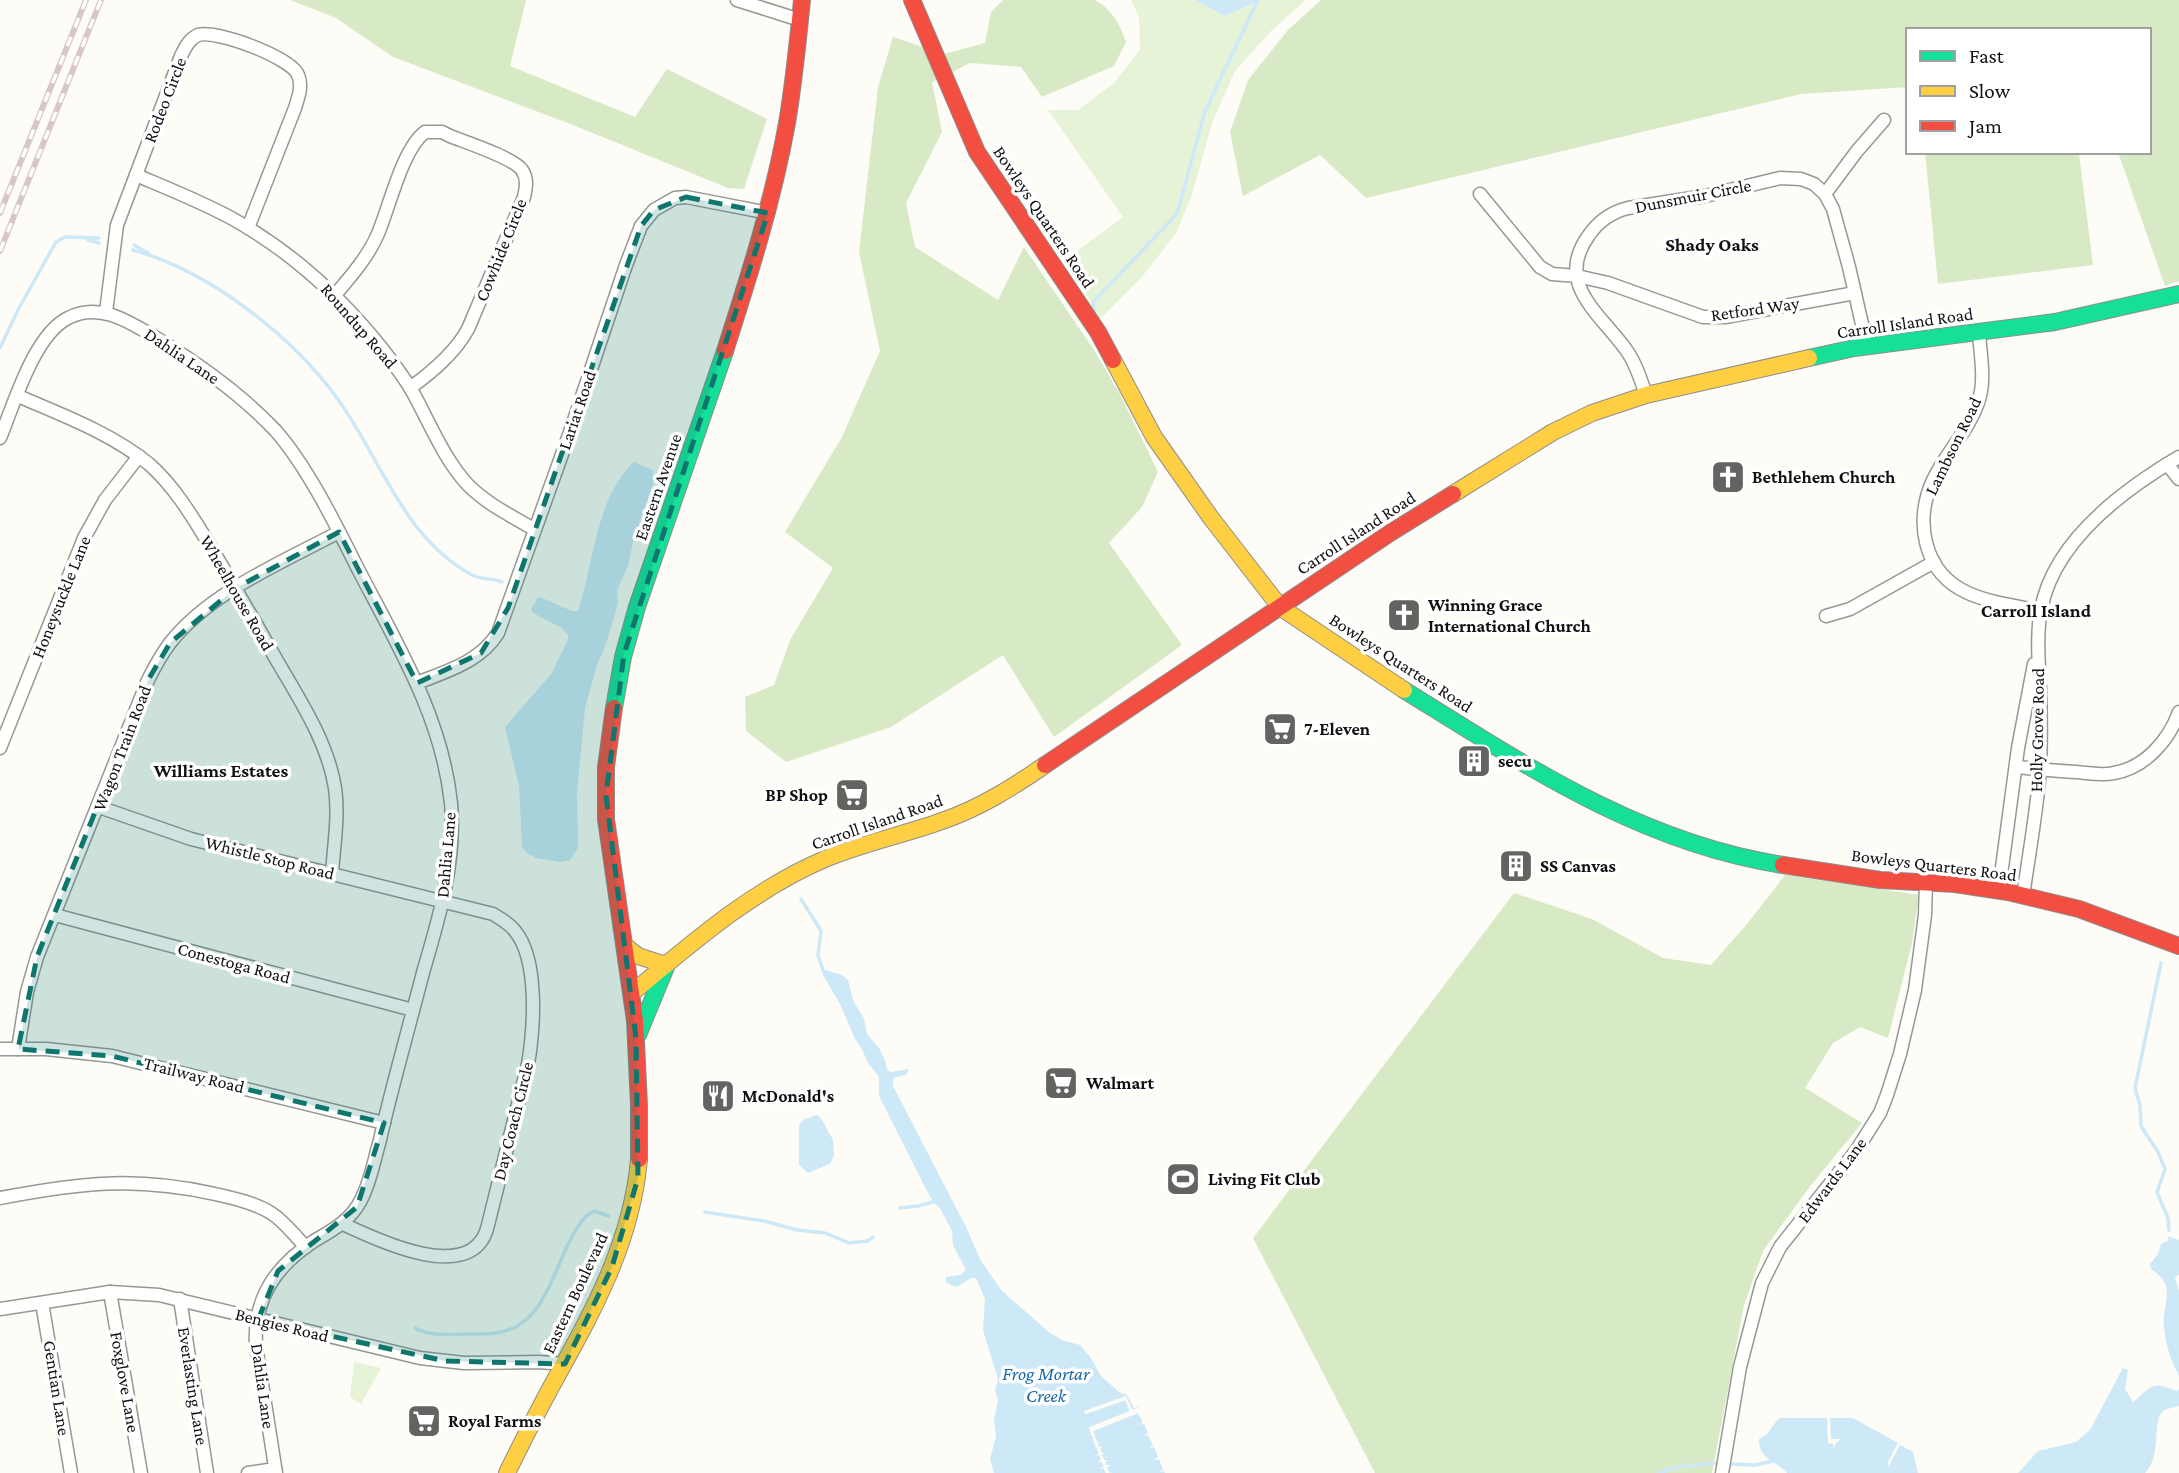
<svg xmlns="http://www.w3.org/2000/svg" width="2179" height="1473" font-family="'Crimson Pro',serif">
	<style>
		.green { fill: #e7f3d7 }
		.forest { fill: #d8eac5 }
		.water { fill: #cde8f7 }
		.pier { fill: #fdfcf7 }
		.lines { fill: none; stroke-linecap: round; stroke-linejoin: round }
		.stream { stroke: #cde8f7; stroke-width: 3.5 }
		.street-casing { stroke: #979795; stroke-width: 15 }
		.fast-casing { stroke: #8e8d8b; stroke-width: 18 }
		.slow-casing { stroke: #8e8d8b; stroke-width: 18 }
		.jam-casing { stroke: #8e8d8b; stroke-width: 18 }
		.street { stroke: #fffffe; stroke-width: 12 }
		.fast { stroke: #16e098; stroke-width: 16 }
		.slow { stroke: #ffcf43; stroke-width: 16 }
		.jam { stroke: #f24e42; stroke-width: 16 }
		.rail-casing { stroke: #d9c6c7; stroke-width: 6 }
		.rail { stroke: #fff; stroke-width: 3.5; stroke-dasharray: 10; stroke-linecap: butt }
		.marked { fill: #0f766e; fill-opacity: 0.2; stroke: #0f766e; stroke-width: 5; stroke-dasharray: 14 9; stroke-linejoin: round }
		.labels { text-anchor: middle; dominant-baseline: central; stroke-width: 7; stroke-linejoin: round; paint-order: stroke }
		.street-label { font-size: 18px; fill: #111; stroke: #fff }
		.poi-label { font-size: 18px; font-weight: bold; fill: #111; stroke: #fff; text-anchor: start }
		.neighbourhood-label { font-size: 19px; font-weight: bold; fill: #111; stroke: #fff }
		.water-label { font-size: 19px; font-style: italic; fill: #1768a6; stroke: #fff }
	</style>
	<rect width="100%" height="100%" fill="#fdfcf7"/>
	<g class="green">
		<polygon points="1131,0 1195,0 1225,16 1261,0 1306,0 1271,31 1235,71 1212,123 1192,195 1176,233 1142,277 1100,319 1066,259 1123,217 1048,110 1078,110 1114,83 1140,50 1139,17"/>
		<polygon points="354,1362 381,1368 361,1404 350,1397"/>
	</g>
	<g class="forest">
		<polygon points="290,0 526,0 510,66 635,117 667,69 767,119 744,189 728,188 573,125 393,57 336,18"/>
		<path d="M1003,0H1094C1111,7 1120,25 1126,42L1114,66L1042,97L1021,67L970,63L932,82L942,132L906,203L915,247L998,300L1024,247L1094,350L1120,394L1158,472L1142,507L1109,543L1182,645L1054,737L1003,655L891,727L786,762L746,731L745,697L774,685L790,640L833,568L785,532L842,437L880,351L859,252L878,87L893,37L944,54L985,43L991,12Z"/>
		<polygon points="1321,0 2179,0 2179,281 2165,286 2118,152 2149,152 2149,30 1908,30 1908,87 1801,94 1366,198 1320,155 1243,196 1230,132 1248,80 1288,30"/>
		<polygon points="1925,152 2085,152 2079,154 2093,265 1938,284"/>
		<polygon points="1785,875 1919,895 1912,943 1888,1038 1860,1027 1833,1043 1805,1088 1862,1123 1808,1189 1763,1251 1744,1305 1712,1473 1375,1473 1253,1238 1514,893 1592,919 1663,958 1711,965 1747,924"/>
	</g>
	<g class="water">
		<polygon points="1195,0 1261,0 1225,16"/>
		<path d="M634,462L653,470L654,481L633,541L629,563L617,591L618,603L607,641L597,665L585,708L577,793L578,848L570,860L559,862L536,858L527,853L522,847L519,786L505,727L552,673L569,637L562,628L533,613L531,608L536,602L535,599L540,597L572,611H578C594,563 595,499 634,462Z"/>
		<polygon points="825,970 842,975 848,980 853,1000 864,1019 867,1034 879,1048 885,1060 887,1070 891,1072 909,1069 906,1075 893,1078 893,1086 965,1225 981,1261 1002,1291 1050,1333 1062,1340 1080,1345 1091,1358 1101,1376 1119,1392 1127,1395 1134,1408 1142,1406 1132,1410 1126,1397 1086,1414 1126,1400 1131,1411 1089,1428 1104,1467 1100,1468 1104,1468 1106,1473 994,1473 990,1459 996,1437 994,1420 998,1400 995,1390 998,1379 983,1330 985,1299 976,1278 971,1278 957,1287 946,1283 946,1277 960,1275 966,1270 953,1245 952,1231 940,1208 933,1202 926,1189 879,1096 879,1077 867,1061 863,1051 855,1039 840,1004 823,975 822,971"/>
		<path d="M817,1115C825,1120 826,1131 833,1139L834,1155L830,1164L808,1173L799,1165V1125L803,1120Z"/>
		<path d="M2173,1238L2179,1240V1274L2175,1278L2179,1291V1376C2171,1361 2166,1346 2164,1328C2161,1304 2179,1287 2151,1269L2150,1264L2158,1254L2161,1244Z"/>
		<path d="M2123,1368L2128,1370L2125,1389L2133,1402C2153,1386 2150,1380 2177,1391L2179,1389V1406C2174,1408 2166,1408 2162,1412C2152,1424 2162,1455 2145,1473H2018L2038,1451L2076,1442L2090,1430Z"/>
		<polygon points="1138,1413 1143,1422 1141,1424 1144,1423 1148,1433 1145,1435 1148,1435 1159,1457 1155,1460 1159,1459 1165,1473 1109,1473 1093,1431"/>
		<path d="M1779,1418H1827L1828,1443L1833,1444L1834,1451L1835,1444L1841,1439H1831L1830,1418H1853L1898,1443L1888,1462V1467L1900,1445L1913,1452L1918,1473H1787C1776,1461 1758,1459 1759,1439L1767,1434Z"/>
	</g>
	<polygon class="pier" points="1126,1396 1132,1410 1145,1405 1147,1408 1142,1412 1168,1473 1164,1471 1159,1472 1163,1469 1159,1459 1153,1460 1158,1457 1154,1447 1149,1448 1153,1445 1148,1435 1143,1436 1148,1433 1144,1424 1139,1425 1143,1422 1138,1413 1093,1431 1097,1442 1101,1442 1098,1443 1099,1447 1103,1447 1100,1449 1102,1453 1106,1453 1102,1455 1104,1460 1108,1460 1105,1462 1106,1465 1111,1465 1107,1467 1109,1472 1113,1472 1106,1473 1104,1468 1100,1469 1104,1466 1102,1462 1097,1462 1101,1460 1099,1455 1095,1456 1099,1453 1097,1448 1092,1449 1096,1447 1094,1442 1090,1442 1094,1441 1092,1435 1087,1436 1091,1434 1089,1427 1130,1411 1125,1400 1085,1414 1084,1411"/>
	<g class="lines">
		<g class="stream">
			<polyline points="88,240 99,243"/>
			<polyline points="134,245 148,253"/>
			<path d="M133,250C209,271 291,335 337,398C381,458 402,537 472,575C482,580 492,578 502,582"/>
			<polyline points="1094,312 1093,302 1177,214 1205,111 1258,0"/>
			<polyline points="0,348 19,308 56,242 65,237 99,238"/>
			<polyline points="801,899 821,931 818,955 823,970"/>
			<polyline points="2161,963 2135,1088 2140,1105 2141,1126 2158,1152 2165,1169 2157,1192 2168,1218 2169,1230"/>
			<polyline points="900,1208 918,1206 933,1202"/>
			<polyline points="705,1212 764,1221 797,1230 825,1233 849,1243 868,1241 873,1237"/>
			<polyline points="2170,1238 2170,1239"/>
			<path d="M415,1328C431,1337 451,1334 469,1334C478,1334 487,1334 496,1333C545,1327 553,1269 573,1235C579,1225 583,1216 594,1211L609,1216"/>
			<polyline points="1727,1464 1755,1465 1773,1461"/>
			<polyline points="1659,1473 1677,1467 1715,1463"/>
		</g>
		<g class="street-casing">
			<g id="street">
				<polyline points="737,0 800,20"/>
				<path d="M136,175C169,189 202,202 233,219C292,252 342,298 384,351C393,363 403,376 411,389C429,421 443,458 468,485C487,504 511,516 534,529"/>
				<polyline points="1480,194 1540,267 1552,274 1577,276 1608,283 1703,317 1725,317 1855,293"/>
				<polyline points="1825,194 1857,151 1884,120"/>
				<path d="M335,295C351,276 367,258 377,236C389,209 402,149 425,132H442L450,136C465,142 514,158 522,170C528,179 526,188 524,197L468,329C455,353 432,372 410,388"/>
				<path d="M106,312L117,225L181,56C185,48 189,39 198,35C216,29 292,58 298,75C303,86 298,98 295,108L248,228"/>
				<path d="M1979,332C1980,352 1985,376 1980,396C1972,427 1947,451 1933,480C1914,521 1923,573 1968,593C1990,603 2017,606 2041,611"/>
				<path d="M1646,395C1641,380 1636,364 1627,351C1602,315 1553,284 1589,235C1598,222 1612,212 1628,208L1705,196L1780,178L1801,179L1814,184L1825,194L1833,209L1849,267L1867,346"/>
				<path d="M18,396C62,415 111,433 149,464C174,486 192,516 209,544C229,578 249,611 268,645C293,690 327,737 335,788C339,815 334,845 332,873"/>
				<path d="M0,438C14,404 34,335 68,318C100,301 131,323 158,339C200,365 241,394 275,430C307,466 336,525 358,569C397,644 442,717 451,803C456,860 440,915 424,969C415,1003 406,1037 397,1071C391,1094 385,1117 380,1140C374,1160 371,1181 361,1200C351,1220 333,1230 314,1241C276,1266 253,1298 256,1346L276,1473"/>
				<polyline points="2167,464 2179,479"/>
				<polyline points="1826,616 1850,609 1934,562"/>
				<path d="M417,683C447,671 480,662 498,633L570,432L626,265L641,226L654,210L675,198L686,197L768,213"/>
				<polyline points="0,748 84,538 105,500 139,456"/>
				<path d="M2017,767C2037,769 2056,771 2076,772C2089,773 2102,776 2114,773C2145,768 2169,740 2179,712"/>
				<path d="M99,807L191,839L493,914C501,919 509,923 515,931C539,960 534,1029 528,1064L487,1229C470,1285 377,1240 343,1224"/>
				<polyline points="1999,890 2018,748 2034,664"/>
				<path d="M2023,896C2029,854 2037,811 2040,769C2041,743 2041,716 2040,690C2039,663 2036,636 2041,610C2053,542 2123,490 2179,457"/>
				<polyline points="55,915 413,1010"/>
				<polyline points="0,1049 46,1049 112,1056 384,1123"/>
				<path d="M18,1049L27,992L37,957L148,680C154,668 161,655 170,643C210,592 283,562 339,532"/>
				<path d="M0,1198C80,1183 134,1176 215,1194C233,1198 255,1203 271,1213C284,1221 295,1236 306,1247"/>
				<polyline points="110,1292 141,1473"/>
				<polyline points="180,1299 207,1473"/>
				<polyline points="42,1303 71,1473"/>
				<polyline points="0,1309 110,1292 159,1295 420,1358 464,1363 538,1362 565,1364"/>
				<polyline points="248,1473 275,1469"/>
				<polyline points="1722,1473 1740,1367 1762,1283 1780,1247 1856,1151 1880,1113 1887,1095 1900,1054 1915,990 1925,915 1926,883"/>
			</g>
		</g>
		<g class="fast-casing">
			<g id="fast">
				<polyline points="1809,358 1854,348 2055,322 2179,294"/>
				<path d="M1404,690C1525,765 1640,843 1783,865"/>
				<polyline points="614,708 623,657 637,607 725,351"/>
				<polyline points="638,1035 666,967"/>
			</g>
		</g>
		<g class="slow-casing">
			<g id="slow">
				<polyline points="1113,360 1154,437 1211,518 1280,607 1404,690"/>
				<polyline points="1453,494 1553,432 1592,413 1646,395 1809,358"/>
				<polyline points="625,946 638,956 666,965"/>
				<path d="M632,993C692,943 752,890 825,859C863,843 903,835 942,821C980,808 1013,787 1045,765"/>
				<path d="M507,1473C521,1444 536,1415 551,1387C591,1315 632,1243 639,1159"/>
			</g>
		</g>
		<g class="jam-casing">
			<g id="jam">
				<polyline points="912,0 977,152 1098,332 1113,360"/>
				<path d="M725,351C749,276 773,201 787,123C794,82 798,41 802,0"/>
				<polyline points="614,708 606,767 606,819 635,1021 639,1105 639,1159"/>
				<polyline points="1045,765 1390,533 1453,494"/>
				<polyline points="1783,865 1880,880 1955,884 2008,892 2079,909 2179,946"/>
			</g>
		</g>
		<use href="#street" class="street"/>
		<use href="#fast" class="fast"/>
		<use href="#slow" class="slow"/>
		<use href="#jam" class="jam"/>
		<g class="rail-casing">
			<g id="rail">
				<polyline points="0,213 86,0"/>
				<polyline points="0,251 101,0"/>
			</g>
		</g>
		<use href="#rail" class="rail"/>
	</g>
	<path class="marked" d="M686,197L768,213L624,654L606,795L636,1038L638,1178L612,1267L565,1364L445,1361L258,1320L278,1271L357,1207L384,1123L112,1056L18,1049L37,957L148,680L170,643L236,588L339,532L417,683L481,653L508,608L641,226L654,210Z"/>
	<defs>
		<g id="church-square" transform="scale(1.75)"><rect x="-9" y="-9" width="18" height="18" rx="4" fill="#646362" stroke="#fff"/><path d="M-1.2-6h2.4v3.5h3.3v2.4h-3.3V6h-2.4V-.1h-3.3v-2.4h3.3Z" fill="#fff"/></g>
		<g id="supermarket-square" transform="scale(1.75)"><rect x="-9" y="-9" width="18" height="18" rx="4" fill="#646362" stroke="#fff"/><path d="M-6-5.5h2.5l.6 2H6L4.5 2H-2.5L-4.4-4H-6ZM-1.5 3.2a1.3 1.3 0 1 0 .1 0ZM3 3.2a1.3 1.3 0 1 0 .1 0Z" fill="#fff"/></g>
		<g id="building-square" transform="scale(1.75)"><rect x="-9" y="-9" width="18" height="18" rx="4" fill="#646362" stroke="#fff"/><path d="M-4-6H4V6H1V3H-1V6H-4ZM-2.5-4.3h1.7v1.8h-1.7ZM.8-4.3h1.7v1.8H.8ZM-2.5-1h1.7V.8h-1.7ZM.8-1h1.7V.8H.8Z" fill="#fff"/></g>
		<g id="restaurant-square" transform="scale(1.75)"><rect x="-9" y="-9" width="18" height="18" rx="4" fill="#646362" stroke="#fff"/><path d="M-5-6h1v4h1v-4h1v4h1v-4h1v5L-1.5 .5V6h-2V.5L-5-1ZM5-6V6H3V1.5H1.5Q1.5-4 5-6Z" fill="#fff"/></g>
		<g id="stadium-square" transform="scale(1.75)"><rect x="-9" y="-9" width="18" height="18" rx="4" fill="#646362" stroke="#fff"/><path d="M0-5a6.5 5 0 1 0 0 10a6.5 5 0 1 0 0-10ZM-3.5-1.8h7v3.6h-7Z" fill="#fff"/></g>
	</defs>
	<g fill-rule="evenodd">
		<use href="#church-square" x="1728" y="477"/>
		<use href="#church-square" x="1404" y="615"/>
		<use href="#supermarket-square" x="1280" y="729"/>
		<use href="#building-square" x="1474" y="761"/>
		<use href="#supermarket-square" x="852" y="795"/>
		<use href="#building-square" x="1516" y="866"/>
		<use href="#supermarket-square" x="1061" y="1083"/>
		<use href="#restaurant-square" x="718" y="1096"/>
		<use href="#stadium-square" x="1183" y="1179"/>
		<use href="#supermarket-square" x="424" y="1421"/>
	</g>
	<g class="labels">
		<g class="street-label">
			<text transform="translate(165 100) rotate(-69)">Rodeo Circle</text>
			<text transform="translate(1693 196) rotate(-11)">Dunsmuir Circle</text>
			<text transform="translate(1044 217) rotate(56)">Bowleys Quarters Road</text>
			<text transform="translate(501 250) rotate(-68)">Cowhide Circle</text>
			<text transform="translate(1755 309) rotate(-8)">Retford Way</text>
			<text transform="translate(1905 323) rotate(-8)">Carroll Island Road</text>
			<text transform="translate(359 326) rotate(49)">Roundup Road</text>
			<text transform="translate(182 356) rotate(34)">Dahlia Lane</text>
			<text transform="translate(577 410) rotate(-71)">Lariat Road</text>
			<text transform="translate(1953 446) rotate(-64)">Lambson Road</text>
			<text transform="translate(658 487) rotate(-71)">Eastern Avenue</text>
			<text transform="translate(1356 533) rotate(-33)">Carroll Island Road</text>
			<text transform="translate(237 593) rotate(60)">Wheelhouse Road</text>
			<text transform="translate(61 597) rotate(-68)">Honeysuckle Lane</text>
			<text transform="translate(1401 663) rotate(33)">Bowleys Quarters Road</text>
			<text transform="translate(2037 730) rotate(-89)">Holly Grove Road</text>
			<text transform="translate(122 748) rotate(-69)">Wagon Train Road</text>
			<text transform="translate(877 822) rotate(-19)">Carroll Island Road</text>
			<text transform="translate(446 855) rotate(-85)">Dahlia Lane</text>
			<text transform="translate(270 858) rotate(14)">Whistle Stop Road</text>
			<text transform="translate(1934 865) rotate(7)">Bowleys Quarters Road</text>
			<text transform="translate(234 963) rotate(15)">Conestoga Road</text>
			<text transform="translate(194 1075) rotate(14)">Trailway Road</text>
			<text transform="translate(513 1121) rotate(-76)">Day Coach Circle</text>
			<text transform="translate(1832 1180) rotate(-53)">Edwards Lane</text>
			<text transform="translate(575 1293) rotate(-65)">Eastern Boulevard</text>
			<text transform="translate(282 1325) rotate(14)">Bengies Road</text>
			<text transform="translate(125 1382) rotate(80)">Foxglove Lane</text>
			<text transform="translate(193 1386) rotate(81)">Everlasting Lane</text>
			<text transform="translate(263 1386) rotate(82)">Dahlia Lane</text>
			<text transform="translate(57 1388) rotate(81)">Gentian Lane</text>
		</g>
		<g class="poi-label">
			<text x="1752" y="477">Bethlehem Church</text>
			<text x="1428" y="605">Winning Grace<tspan x="1428" dy="21">International Church</tspan></text>
			<text x="1304" y="729">7-Eleven</text>
			<text x="1498" y="761">secu</text>
			<text x="828" y="795" text-anchor="end">BP Shop</text>
			<text x="1540" y="866">SS Canvas</text>
			<text x="1086" y="1083">Walmart</text>
			<text x="742" y="1096">McDonald's</text>
			<text x="1208" y="1179">Living Fit Club</text>
			<text x="448" y="1421">Royal Farms</text>
		</g>
		<g class="neighbourhood-label">
			<text x="1712" y="244">Shady Oaks</text>
			<text x="2036" y="610">Carroll Island</text>
			<text x="221" y="770">Williams Estates</text>
		</g>
		<g class="water-label">
			<text x="1046" y="1373">Frog Mortar<tspan x="1046" dy="22">Creek</tspan></text>
		</g>
	</g>
	<rect x="1906" y="28" width="245" height="126" fill="#ffffff" stroke="#a0a0a0" stroke-width="2"/>
	<rect x="1920" y="51" width="35" height="10" fill="#16e098" stroke="#a0a0a0" stroke-width="2"/>
	<text x="1969" y="63" font-size="21" fill="#111111">Fast</text>
	<rect x="1920" y="86" width="35" height="10" fill="#ffcf43" stroke="#a0a0a0" stroke-width="2"/>
	<text x="1969" y="98" font-size="21" fill="#111111">Slow</text>
	<rect x="1920" y="121" width="35" height="10" fill="#f24e42" stroke="#a0a0a0" stroke-width="2"/>
	<text x="1969" y="133" font-size="21" fill="#111111">Jam</text>
</svg>
